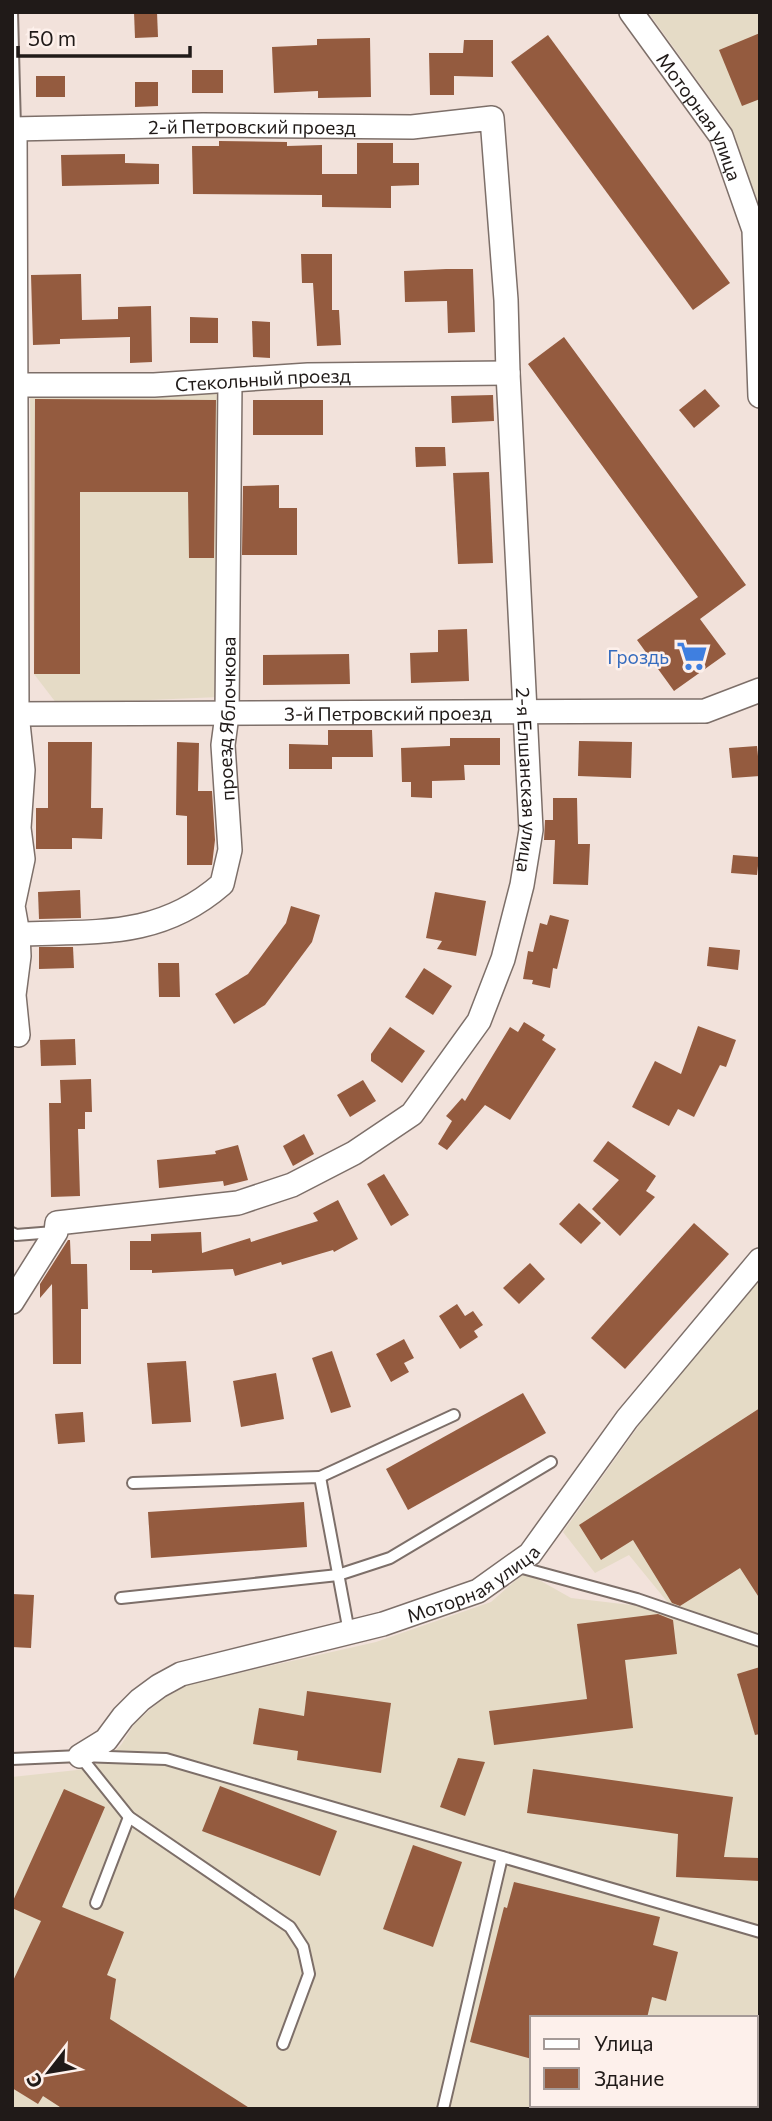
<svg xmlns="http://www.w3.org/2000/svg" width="772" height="2121" font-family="Commissioner,sans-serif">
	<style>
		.industrial { fill: #e5dbc6; fill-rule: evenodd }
		.building { fill: #945b3f }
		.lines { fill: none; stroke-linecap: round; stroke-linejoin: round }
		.lane-casing { stroke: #7d6f69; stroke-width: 14 }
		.street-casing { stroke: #7d6f69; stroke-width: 26 }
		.lane { stroke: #fff; stroke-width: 10 }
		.street { stroke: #fff; stroke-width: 23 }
		.labels { text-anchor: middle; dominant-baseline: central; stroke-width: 5; stroke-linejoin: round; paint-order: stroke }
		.street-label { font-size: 19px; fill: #201a18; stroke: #fdf0eb }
		.shop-label { font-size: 19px; fill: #366cbe; stroke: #fdf0eb; text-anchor: end }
	</style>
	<rect width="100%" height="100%" fill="#f2e2db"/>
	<g class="industrial">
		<polygon points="648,12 760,12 760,220 731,127"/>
		<polygon points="220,388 219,697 57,704 34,674 30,395"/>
		<path d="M760,1277V2109H12V1777L77,1770L101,1763L121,1745L135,1723L161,1700L189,1684L376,1642L491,1602L525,1572L571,1598L674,1610L629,1555L595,1573L563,1532L665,1389ZM532,2018H756V2105H532Z"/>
	</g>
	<g class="building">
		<polygon points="134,12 157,12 158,37 135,38"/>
		<polygon points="760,33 760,99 742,106 719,50"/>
		<polygon points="548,35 730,283 693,310 511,62"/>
		<polygon points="370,38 371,97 318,98 318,91 274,93 272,47 317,45 317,39"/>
		<polygon points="464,40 493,40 493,77 454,76 454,95 430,95 429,53 463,53"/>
		<rect x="192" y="70" width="31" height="23"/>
		<rect x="36" y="76" width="29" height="21"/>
		<polygon points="135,82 158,82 158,106 135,107"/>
		<polygon points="219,141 287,142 287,146 322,145 322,174 357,174 357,143 393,143 393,163 419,163 419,185 391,186 391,208 322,207 322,195 193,194 192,146 219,146"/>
		<polygon points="125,154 125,163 159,164 159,184 62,186 61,155"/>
		<polygon points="301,254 332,254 332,310 339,310 341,345 317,346 313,283 302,283"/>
		<polygon points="446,269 473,269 475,332 448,333 447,301 405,302 404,271"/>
		<polygon points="81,274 82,320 118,319 118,307 151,306 152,362 130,363 130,337 60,339 60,344 33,345 31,275"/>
		<polygon points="190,317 218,318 218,343 190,343"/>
		<polygon points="252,321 270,322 270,358 253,357"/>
		<polygon points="564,337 746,585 700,619 726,654 674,691 637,640 698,597 528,364"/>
		<polygon points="705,389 720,406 694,428 679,410"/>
		<polygon points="493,395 494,421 452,423 451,396"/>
		<polygon points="35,399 216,400 214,558 189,558 188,492 80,492 80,674 34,674"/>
		<rect x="253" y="400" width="70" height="35"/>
		<polygon points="415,447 445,447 446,466 416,467"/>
		<polygon points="489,472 493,563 458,564 453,473"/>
		<polygon points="279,485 279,508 297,508 297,555 242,555 243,486"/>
		<polygon points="467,629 469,681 411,683 410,653 438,652 438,630"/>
		<polygon points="349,654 350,684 263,685 263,655"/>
		<polygon points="328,730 372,730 373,757 332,757 332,769 289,769 289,744 328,745"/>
		<polygon points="450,738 500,738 500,765 464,765 465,780 432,781 432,798 411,797 411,782 402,782 401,748 450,746"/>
		<polygon points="579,741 632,742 631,778 578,776"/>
		<polygon points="48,742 92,742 91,808 103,808 102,839 72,838 72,849 36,849 36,808 48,808"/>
		<polygon points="177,742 199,743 198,791 212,791 215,840 212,865 187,865 187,816 176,815"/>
		<polygon points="757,746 760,776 732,778 729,748"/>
		<polygon points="553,798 577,798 578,844 590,844 588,885 553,884 555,840 544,840 545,820 553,820"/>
		<polygon points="733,855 759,857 757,875 731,873"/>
		<polygon points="80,890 81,918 39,919 38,892"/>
		<polygon points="435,892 486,901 476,956 437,949 442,941 426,938"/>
		<polygon points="291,906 320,915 312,942 265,1005 234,1024 215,994 248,974 286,923"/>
		<polygon points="550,915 569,920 557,969 553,968 550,988 532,984 533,980 523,979 528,951 533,952 540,923 547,925"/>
		<polygon points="39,947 73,947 74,968 39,969"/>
		<polygon points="709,947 740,950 738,970 707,966"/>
		<polygon points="158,963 179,963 180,997 159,997"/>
		<polygon points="424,968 452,986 433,1015 405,997"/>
		<polygon points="524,1022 545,1035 542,1040 556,1049 510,1120 485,1105 447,1150 438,1144 452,1121 446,1116 462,1098 465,1101 510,1027 518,1032"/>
		<polygon points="698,1026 736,1040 726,1067 720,1065 694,1117 678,1109 669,1126 632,1107 655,1061 681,1074"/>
		<polygon points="390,1027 425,1051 402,1083 371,1061 371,1054"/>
		<polygon points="75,1039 76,1065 41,1066 40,1040"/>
		<polygon points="91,1079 92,1112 85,1112 85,1129 78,1129 80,1196 51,1197 49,1103 61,1103 60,1080"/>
		<polygon points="363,1080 376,1101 350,1117 337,1095"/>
		<polygon points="304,1134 314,1154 293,1166 283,1146"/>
		<polygon points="608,1141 656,1176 646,1191 655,1197 620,1236 592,1209 619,1180 593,1161"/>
		<polygon points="238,1145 248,1180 224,1186 223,1181 159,1188 157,1160 216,1154 215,1151"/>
		<polygon points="384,1174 409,1215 391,1226 367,1184"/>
		<polygon points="338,1200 358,1239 334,1252 333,1250 282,1265 281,1262 235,1276 233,1269 152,1273 152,1270 130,1270 130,1241 151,1241 151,1234 201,1232 202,1253 250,1238 251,1242 318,1221 313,1213"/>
		<polygon points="579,1203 601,1223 581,1244 559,1224"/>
		<polygon points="694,1223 729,1254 625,1369 591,1338"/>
		<polygon points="68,1240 70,1240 71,1264 87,1264 88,1309 81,1309 81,1364 53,1364 52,1284 40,1298 40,1284"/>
		<polygon points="530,1263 545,1279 519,1304 503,1288"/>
		<polygon points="457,1304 465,1316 473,1311 483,1325 474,1331 478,1337 460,1349 439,1316"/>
		<polygon points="404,1339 414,1358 404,1363 409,1372 391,1382 376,1354"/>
		<polygon points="332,1351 351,1407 331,1413 312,1358"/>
		<polygon points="186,1361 191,1422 152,1424 147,1363"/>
		<polygon points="276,1373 284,1419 241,1427 233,1381"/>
		<polygon points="523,1393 546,1433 408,1510 386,1469"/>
		<polygon points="760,1408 760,1599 740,1568 680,1606 672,1603 633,1540 601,1560 579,1525"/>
		<polygon points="83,1412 85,1442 58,1444 55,1414"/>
		<polygon points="304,1502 307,1547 151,1558 148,1512"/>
		<polygon points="12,1594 34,1595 31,1648 12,1647"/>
		<polygon points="658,1614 673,1620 677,1654 625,1660 633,1728 494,1745 489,1711 587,1699 577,1624"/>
		<polygon points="760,1667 760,1734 755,1735 737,1674"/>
		<polygon points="307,1691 391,1703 381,1773 297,1760 298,1751 253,1744 259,1708 304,1716"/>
		<polygon points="458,1758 485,1762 465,1816 440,1807"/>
		<polygon points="533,1769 733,1797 724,1857 760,1858 760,1881 676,1877 678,1834 527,1813"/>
		<polygon points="220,1786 337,1831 320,1876 202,1831"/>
		<polygon points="64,1789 105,1807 62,1907 124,1932 107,1975 116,1979 110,2019 251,2109 63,2109 43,2096 38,2104 12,2088 12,1983 41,1921 12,1908 12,1903"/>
		<polygon points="413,1845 462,1862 433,1947 383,1929"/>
		<polygon points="514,1882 660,1917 653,1945 678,1952 666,2001 652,1997 647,2018 532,2018 532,2059 470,2042 504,1907 507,1908"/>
	</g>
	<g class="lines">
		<g class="lane-casing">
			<g id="lane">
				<polyline points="12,12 15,129"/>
				<polyline points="12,1233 16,1235 54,1232"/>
				<polyline points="320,1477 454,1415"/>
				<polyline points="133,1483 320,1477 349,1632"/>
				<polyline points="515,1566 637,1599 760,1641"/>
				<polyline points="121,1598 338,1575 390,1558 551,1462"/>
				<polyline points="80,1756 129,1817 290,1927 303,1947 309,1974 283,2044"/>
				<polyline points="12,1759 80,1756 166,1759 760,1932"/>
				<polyline points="96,1903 129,1817"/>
				<polyline points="443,2109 502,1857"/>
			</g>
		</g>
		<g class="street-casing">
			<g id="street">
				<path id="s1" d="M631,12L721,136L754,230L760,396"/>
				<path id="s2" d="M12,129L203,125L412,127L492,118L506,300L508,373L531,830L522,885L503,959L479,1021L412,1114L354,1153L292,1185L238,1203L57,1223L56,1232L12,1302"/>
				<polyline points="15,129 17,714 23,770 19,828 23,859 13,906 18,934 19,956 14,995 18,1035"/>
				<path id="s3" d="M16,385H154L308,375L508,373"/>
				<path id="s4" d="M12,714L705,711L760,690"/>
				<path id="s5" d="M18,934C96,931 159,939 222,884L230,850L223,745L227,715L230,381"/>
				<path id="s6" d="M80,1756L106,1740L123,1717L140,1700L159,1686L181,1674L383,1624L478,1591L530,1554L627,1419L760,1260"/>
			</g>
		</g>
		<use href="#lane" class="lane"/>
		<use href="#street" class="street"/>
	</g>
	<defs>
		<g id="supermarket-bare" transform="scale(2.415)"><path d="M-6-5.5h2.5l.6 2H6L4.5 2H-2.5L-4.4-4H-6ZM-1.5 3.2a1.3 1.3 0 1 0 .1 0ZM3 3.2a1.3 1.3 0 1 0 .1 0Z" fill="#3f7fe0" stroke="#fdf0eb" stroke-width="2.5" paint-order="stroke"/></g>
	</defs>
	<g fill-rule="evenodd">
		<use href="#supermarket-bare" x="692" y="656"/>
	</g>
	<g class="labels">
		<g class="street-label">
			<text stroke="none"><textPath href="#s1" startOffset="126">Моторная улица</textPath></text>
			<text stroke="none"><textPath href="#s2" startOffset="240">2-й Петровский проезд</textPath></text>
			<text stroke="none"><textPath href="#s3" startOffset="247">Стекольный проезд</textPath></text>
			<text stroke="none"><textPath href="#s4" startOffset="376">3-й Петровский проезд</textPath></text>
			<text stroke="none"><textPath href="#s5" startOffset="382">проезд Яблочкова</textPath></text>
			<text stroke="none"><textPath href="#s2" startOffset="1144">2-я Елшанская улица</textPath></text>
			<text stroke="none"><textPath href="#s6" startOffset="439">Моторная улица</textPath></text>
		</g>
		<g class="shop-label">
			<text x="669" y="656">Гроздь</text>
		</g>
	</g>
	<rect width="772" height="2121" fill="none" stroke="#201a18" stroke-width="28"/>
	<rect x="530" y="2016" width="228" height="91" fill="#fdf0eb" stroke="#a59a97" stroke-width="2"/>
	<rect x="544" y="2039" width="35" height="10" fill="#ffffff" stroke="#a59a97" stroke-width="2"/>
	<text x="594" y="2051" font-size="21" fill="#201a18">Улица</text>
	<rect x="544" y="2068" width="35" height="21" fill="#945b3f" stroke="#a59a97" stroke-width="2"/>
	<text x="594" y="2086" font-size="21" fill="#201a18">Здание</text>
	<g transform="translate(49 2072) rotate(239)" stroke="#fdf0eb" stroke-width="5" paint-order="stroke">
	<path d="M0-5L12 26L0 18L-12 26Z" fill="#201a18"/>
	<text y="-10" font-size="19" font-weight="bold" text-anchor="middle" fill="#201a18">С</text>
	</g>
	<path d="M18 46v10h172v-10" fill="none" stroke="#201a18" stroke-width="3.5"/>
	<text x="28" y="46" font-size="21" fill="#201a18" stroke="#fdf0eb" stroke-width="5" paint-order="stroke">50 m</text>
</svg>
